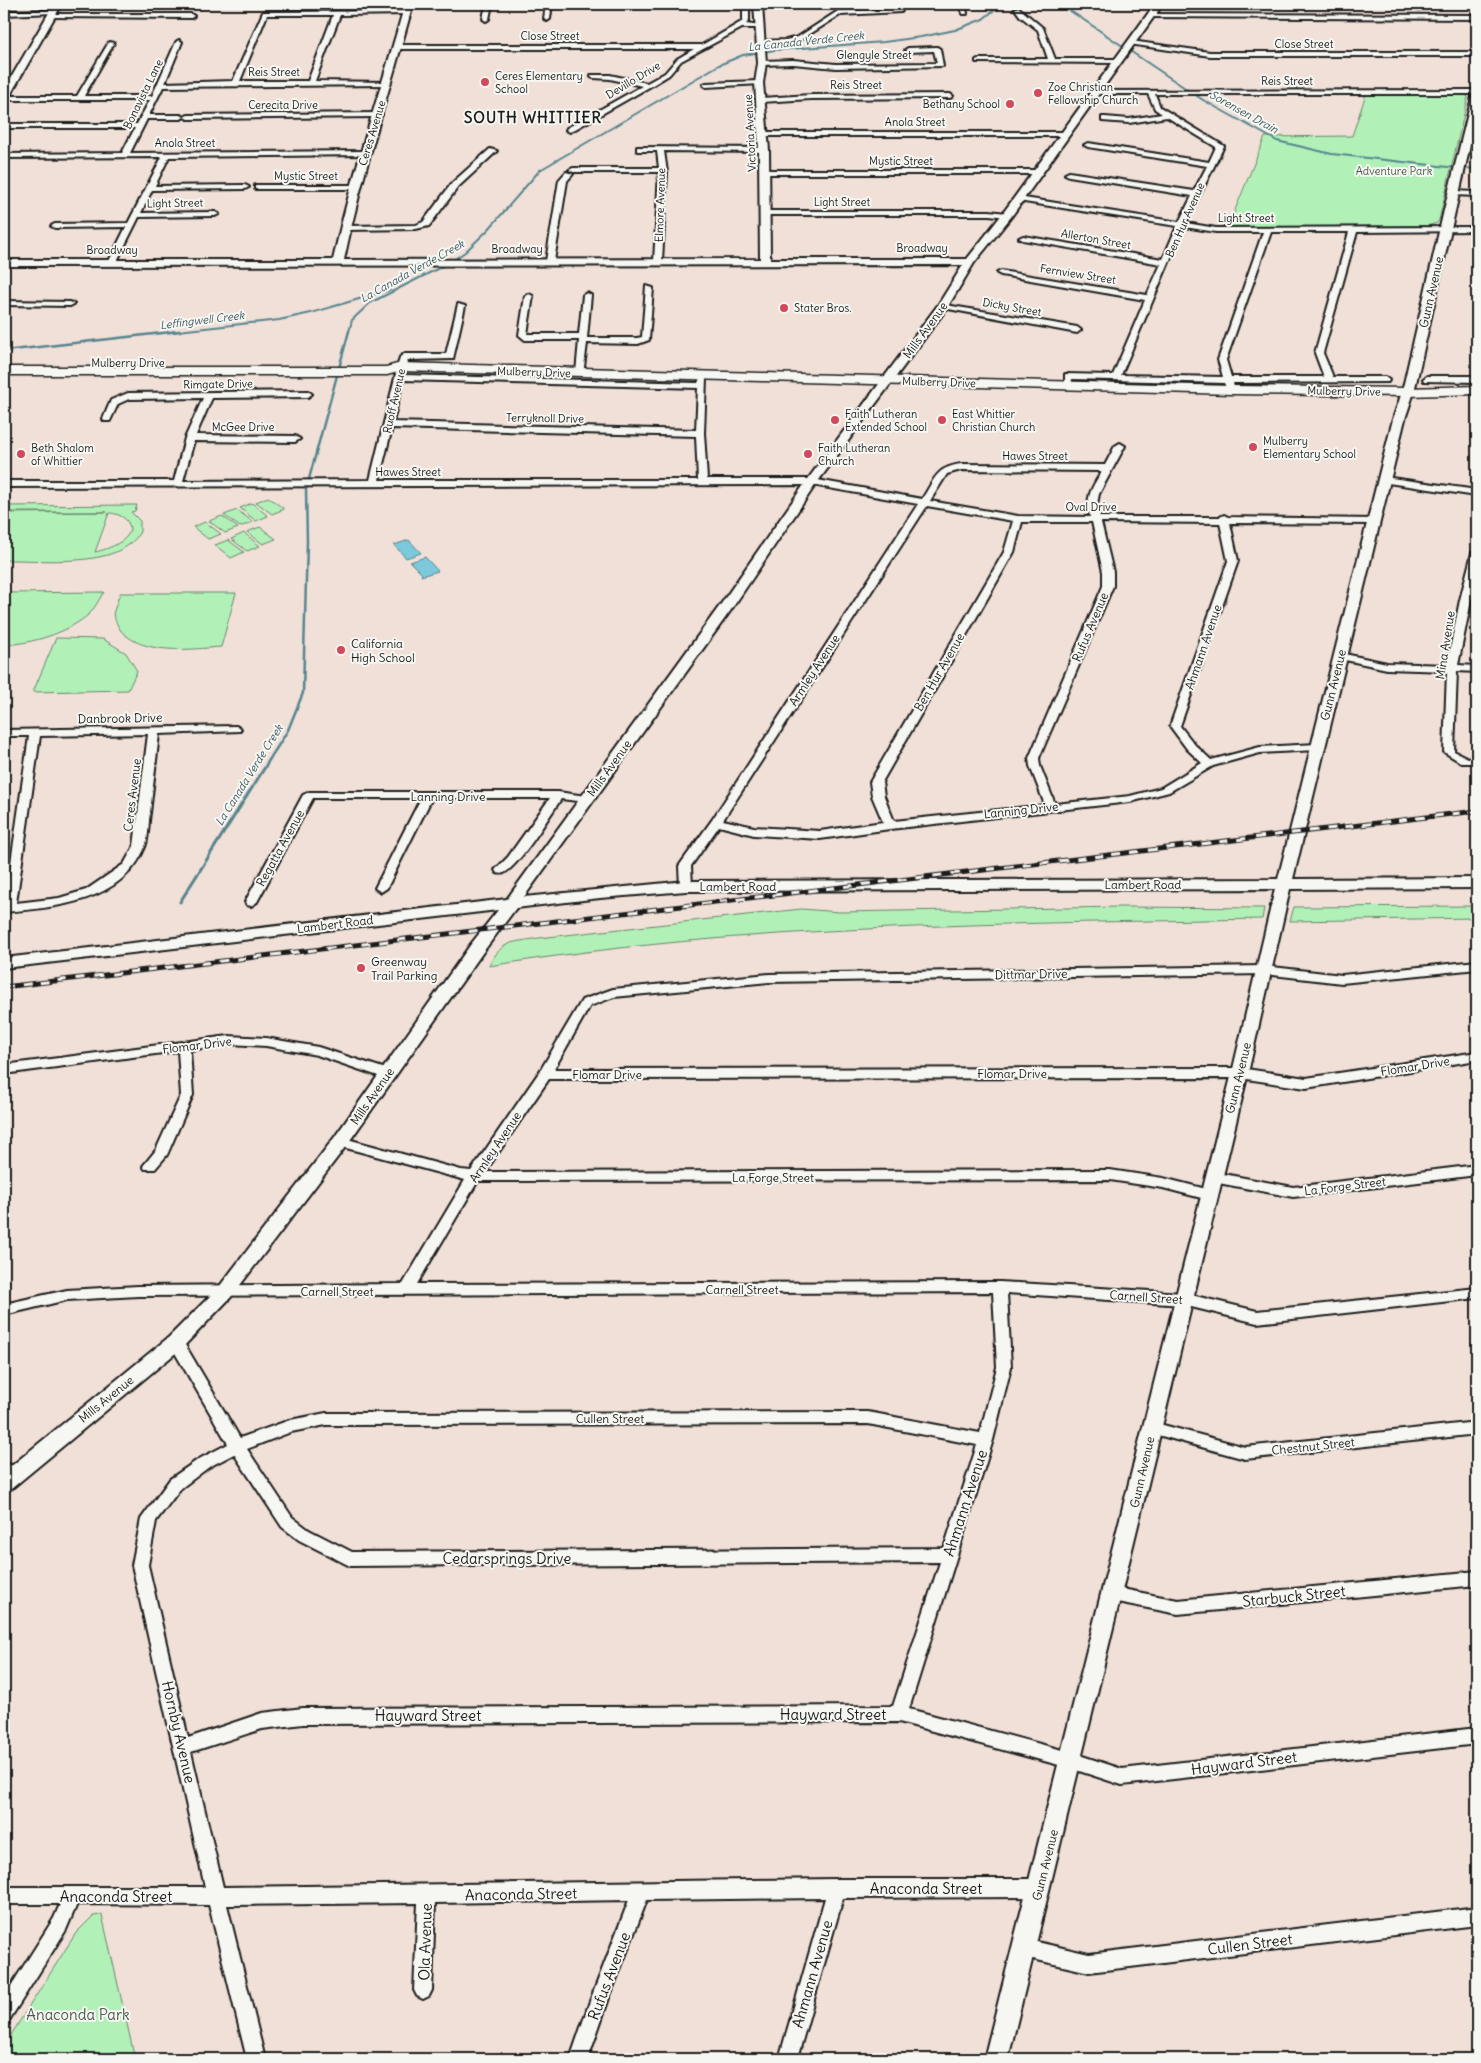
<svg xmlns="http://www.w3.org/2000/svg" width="1481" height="2063" font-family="Delius,sans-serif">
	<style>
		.green { fill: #b1f1b8; stroke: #66866a; fill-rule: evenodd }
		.water { fill: #7cc9dc; stroke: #56848f }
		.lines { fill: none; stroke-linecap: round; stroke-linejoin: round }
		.stream-far2 { stroke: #56848f; stroke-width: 2 }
		.stream-far1 { stroke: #56848f; stroke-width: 2.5 }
		.stream { stroke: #56848f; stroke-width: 3 }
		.street-casing { stroke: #1c1c1c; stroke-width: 4 }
		.secondary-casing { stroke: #1c1c1c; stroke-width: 4 }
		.primary-casing { stroke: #1c1c1c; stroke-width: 3 }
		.street { fill: #f6f6f2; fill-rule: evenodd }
		.secondary { fill: #f6f6f2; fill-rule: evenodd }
		.primary { fill: #f6f6f2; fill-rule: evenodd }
		.rail-casing { stroke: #1c1c1c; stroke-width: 5 }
		.rail { stroke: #f6f6f2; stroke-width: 3; stroke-dasharray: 9; stroke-linecap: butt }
		.poi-dot { fill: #d1495b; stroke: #f6f6f2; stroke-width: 2 }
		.labels { text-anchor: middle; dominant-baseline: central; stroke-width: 4; stroke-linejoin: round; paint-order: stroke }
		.far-street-label { font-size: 11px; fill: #1c1c1c; stroke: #f6f6f2 }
		.far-water-label { font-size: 11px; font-style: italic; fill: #3e595f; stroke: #f6f6f2 }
		.far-poi-label { font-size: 11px; fill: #1c1c1c; stroke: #f6f6f2; text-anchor: start }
		.far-park-label { font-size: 11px; fill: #495c4b; stroke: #f6f6f2 }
		.street-label { font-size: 12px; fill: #1c1c1c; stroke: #f6f6f2 }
		.poi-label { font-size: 12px; fill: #1c1c1c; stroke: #f6f6f2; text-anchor: start }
		.far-district-label { font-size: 15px; font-weight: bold; letter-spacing: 1px; fill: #1c1c1c; stroke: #f6f6f2 }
		.near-street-label { font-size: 15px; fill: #1c1c1c; stroke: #f6f6f2 }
		.near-park-label { font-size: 15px; fill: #495c4b; stroke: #f6f6f2 }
	</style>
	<rect width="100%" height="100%" fill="#f0e0d7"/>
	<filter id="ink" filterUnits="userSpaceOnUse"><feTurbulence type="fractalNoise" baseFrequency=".02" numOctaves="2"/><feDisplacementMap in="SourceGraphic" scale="10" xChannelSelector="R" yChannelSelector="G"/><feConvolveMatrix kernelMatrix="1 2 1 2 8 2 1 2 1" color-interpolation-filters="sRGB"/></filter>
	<g filter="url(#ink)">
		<g class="green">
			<polygon points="1366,94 1463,94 1468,97 1439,220 1437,223 1427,226 1228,227 1265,137 1352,136"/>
			<polygon points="268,497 284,509 272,514 256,502"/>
			<polygon points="252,503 268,516 256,521 240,508"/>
			<path d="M137,505L135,511L131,512L140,521V532C120,570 40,559 4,560V513L107,512H4V506ZM109,513C115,513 123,516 127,521C140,538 106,550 95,552Z"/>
			<polygon points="237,510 253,522 240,527 224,515"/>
			<polygon points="222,516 238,528 225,533 209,521"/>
			<polygon points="205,522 221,534 208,539 193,527"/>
			<polygon points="260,527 276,539 263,544 247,532"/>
			<polygon points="244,533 260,546 247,551 231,539"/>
			<polygon points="228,540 244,552 231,558 215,545"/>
			<path d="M104,592C99,599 94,610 88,615C65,634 33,643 4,645V601L7,593Z"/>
			<path d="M120,593H236L221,647C191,649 145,656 121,631C118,627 115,619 113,614Z"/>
			<polygon points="56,638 103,639 126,653 137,671 128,690 33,692"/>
			<polygon points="1477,906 1477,918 1290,921 1294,907"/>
			<path d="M1122,907L1264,908L1262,919C1004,924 745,924 489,966C502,939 513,943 539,938L801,909L840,912Z"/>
			<polygon points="102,1915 135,2059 4,2059 4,2046 76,1933 93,1916"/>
		</g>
		<g class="water">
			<polygon points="409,540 421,553 406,558 394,545"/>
			<polygon points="425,557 438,571 421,576 422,574 410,562"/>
		</g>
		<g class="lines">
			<g class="stream-far2">
				<polyline points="1060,4 1203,100 1277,141 1332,154 1457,168"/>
				<polyline points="1463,168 1477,169"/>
				<polyline points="452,261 465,252 488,230 540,170 719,65 743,55 775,50 884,42 921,37 955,30 983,19 1002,4"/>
				<polyline points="169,332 279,320 311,313 390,290"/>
				<polyline points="349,332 352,320 370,303 447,264"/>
			</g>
			<g class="stream-far1">
				<polyline points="4,351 180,331"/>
				<polyline points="266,765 288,730 303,693 307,541 306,490 349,331"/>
			</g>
			<polyline class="stream" points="180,902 267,764"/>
			<g class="street-casing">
				<g id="street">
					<polygon points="486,4 492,4 489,19 486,21 483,19"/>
					<polygon points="546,4 552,4 550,19 547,21 544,19"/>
					<polygon points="743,4 749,4 749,21 746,24 761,26 761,28 742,28 681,61 669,75 651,86 570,132 566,130 567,128 642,86 610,79 593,78 591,77 591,75 610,75 647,83 665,73 677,59 694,49 398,49 395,47 398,45 702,45 743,21"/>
					<polygon points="960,4 966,4 967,14 963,14"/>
					<polygon points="1018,7 1043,28 1055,59 1119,59 1122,61 1119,63 976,62 976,60 978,59 1048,59 1038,30 1020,16 1015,9"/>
					<polygon points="899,9 902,11 901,12 840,15 802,39 786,44 760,45 757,43 760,41 786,40 798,37 838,11"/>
					<polygon points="53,10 56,12 55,13 4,15 4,11"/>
					<path d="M406,11L408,12V14L340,15L315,81L387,82L390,84L389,85L163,87L149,115H181L184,117L188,115L378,113L382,115L378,117L188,119L184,117L181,119H147L130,153L366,151L370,153L366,155L169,157L155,186L245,185L249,187L245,189L152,190L141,213L215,212L219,214L215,216L139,217L115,265L108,263L126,227L55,228L51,226L55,224L128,223L162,157L4,158V154L122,153L135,128H4V124H137L150,100H4V96H77L109,42L114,43L84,96H152L176,42L179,40L182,42L165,83L233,81L263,12ZM267,15H333L308,81H240Z"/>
					<polygon points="52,14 191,14 194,16 191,18 50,17 49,16"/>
					<polygon points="1151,14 1477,15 1477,19 1149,17 1149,15"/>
					<polygon points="1131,41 1210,52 1477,52 1477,56 1210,56 1129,44 1129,42"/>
					<polygon points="937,47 940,49 943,66 836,68 793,64 762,65 759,63 762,61 793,60 836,64 937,63 934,51 908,52 905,50 908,48"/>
					<polygon points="759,81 761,82 761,84 706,87 703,85 706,83"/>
					<path d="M1477,90V94H1155L1160,107L1224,146L1186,223L1216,228L1477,227V231L1357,232L1323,353L1333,377H1385L1389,380L1388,382L1233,383L1234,387L1230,390L1227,389L1224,383L1072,379L1071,387H1065V374L1113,375L1145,300L1001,275L997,273L1001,271L1147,295L1161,264L1023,240L1019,238L1023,236L1163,259L1177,226L1018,201L1014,199L1018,197L1179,222L1192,196L1069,176L1065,174L1069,172L1194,191L1207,166L1088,147L1084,145L1088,143L1209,162L1216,147L1167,117L1129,123L1102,121V117H1105L1129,119L1162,114L1155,109L1148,94H1097L1095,93V91ZM1184,227L1216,232H1263L1218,360L1223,377L1121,375ZM1271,232H1349L1315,353L1324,377H1231L1226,360Z"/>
					<polygon points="811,95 950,94 953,96 950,98 811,99 761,102 757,100 761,98"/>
					<polygon points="760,132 1066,132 1070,134 1066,136 760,136"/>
					<polygon points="637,147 764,148 768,150 764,152 664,151 667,172 662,261 658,263 654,261 659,172 573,172 569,170 573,168 659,168 657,151 637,151"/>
					<polygon points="490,149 497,151 458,187 429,226 416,229 345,230 341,228 345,226 416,225 423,222 452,183"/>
					<polygon points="761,170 1038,170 1042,172 1038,174 761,174"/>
					<polygon points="566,172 573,174 567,181 554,261 550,263 546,261 559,180"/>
					<polygon points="255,185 355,185 359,187 355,189 255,189"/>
					<polygon points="1450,191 1477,192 1477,196 1453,195 1450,195"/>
					<polygon points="763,211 989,211 1007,213 1011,215 1007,217 989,215 763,215"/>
					<polygon points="646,286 653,288 649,340 638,344 587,343 583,375 576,373 579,340 525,340 519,335 525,296 529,294 533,296 527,334 579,334 583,295 587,293 591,295 587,338 637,338 642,337"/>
					<polygon points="4,301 70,302 74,304 70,306 4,305"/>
					<path d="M458,304L465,306L453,359L408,360L404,375L698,383L700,378H706L704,433L707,479H812L922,499C935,479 935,468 961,464L1105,465L1115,446L1120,443L1125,446L1099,494L1097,504L1100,517H1220L1224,515L1228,517L1376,519L1378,521L1373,524L1230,523L1238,561L1180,726L1195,745L1211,760L1260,747L1317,744L1322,747L1317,750L1260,753L1213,766L1169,792L1130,802L890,829L820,839L754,835L719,826L691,866L692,886L686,890L680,886L679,866L712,820L918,504L812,485L4,487V481H174L185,438L203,398L129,399L118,404L110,421H104L103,419L111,400L128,393L308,391L312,394L308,397L212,398L196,435L295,436L300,439L295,442L194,441L183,481L370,480L400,357L404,354H446ZM403,380L698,388L696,430L393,422ZM392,428L696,436L698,480H379ZM961,470L1102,471C1092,488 1085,496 1090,517L1018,516L930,501L947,474ZM927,506L1013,521L1004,552L870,782L872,796L883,822L820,831L754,827L723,820ZM1022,522H1092L1103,572V586L1029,758L1030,766L1045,805L894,821L884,796L882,782L1014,552ZM1101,522L1220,523L1228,561L1170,726L1187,749L1202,763L1161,788L1130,796L1055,804L1040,766L1039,758L1113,586V572Z"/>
					<polygon points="940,304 1077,327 1081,330 1077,333 943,308 939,306"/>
					<polygon points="1427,376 1477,376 1477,382 1424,381 1423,379"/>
					<polygon points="1384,477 1477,490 1477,496 1381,482 1379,480"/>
					<polygon points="1477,550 1477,571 1458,665 1477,666 1477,672 1457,671 1454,751 1468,758 1477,757 1477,763 1462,763 1444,752 1447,671 1387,669 1336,658 1335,656 1340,653 1387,663 1447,665 1460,600 1472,553"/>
					<path d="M236,726L241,729L240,731L159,734C156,760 153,787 150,813C148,824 149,837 145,847C123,902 54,908 4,912L29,736H4V730ZM148,734L134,846L124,864L86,890L59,898L16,903L40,736Z"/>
					<path d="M309,792H558L586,796L592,799L586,802L561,799C550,815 519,866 504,873C501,874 500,874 497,873L495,870L508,857L550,798H432L387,888L381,892L375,888L421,798H313L257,902L251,906L247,905L245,902L303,795Z"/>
					<path d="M1477,961V969L1342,983L1264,974L769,982L614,997L590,1006L554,1069L1240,1068L1306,1078L1477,1052V1060L1306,1088L1240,1078L549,1079L485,1172L1110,1170L1163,1178L1214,1191L1216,1195L1214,1199L1209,1200L1163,1188L1110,1180L478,1181L417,1284L1000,1282L1183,1293L1257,1311L1477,1288V1298L1257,1323L1183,1305L1007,1293L1011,1367L993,1440L909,1709L1070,1752L1122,1769L1477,1728V1744L1122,1785L1070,1768L899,1722L303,1724L262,1729L191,1752L223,1887L837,1879H1039L1045,1882L1048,1888L1045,1894L1039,1897L843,1898L797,2059H779L825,1898L647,1900L608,2001L588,2059H570L590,2001L629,1900L435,1903L432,1990L429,1996L423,1999L417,1996L414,1990L418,1903L227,1905L265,2059H247L209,1905L77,1904L66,1930L10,2019L4,2022V1997L54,1918L60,1904H4V1887H205L132,1565L141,1519L170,1479L199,1459L228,1444L171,1346L169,1342L171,1338L176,1336L181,1338L240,1438L290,1420L326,1413L868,1412L980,1433L997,1367L993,1292L138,1296L67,1300L4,1315V1304L67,1290L138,1286L403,1284L465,1180L335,1145L333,1142L335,1139L340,1137L461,1170L471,1171L540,1071L582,1000L613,989L769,974L1264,966L1342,975ZM868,1424L977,1445L944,1548L352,1552L309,1530L292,1517L247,1449L291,1432L326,1425ZM234,1454L282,1527L299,1540L350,1566L940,1562L893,1706L303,1708L262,1713L188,1738L148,1565L156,1521L180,1489L209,1467Z"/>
					<polygon points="229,1036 266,1038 318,1047 392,1071 393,1074 392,1077 387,1079 317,1055 266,1046 229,1044 190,1050 193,1095 167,1155 155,1169 145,1169 143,1166 156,1150 181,1095 178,1051 4,1074 4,1065"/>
					<polygon points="1477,1165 1477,1175 1293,1197 1213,1182 1208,1181 1206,1177 1208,1173 1213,1172 1293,1187"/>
					<polygon points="1152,1422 1245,1447 1477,1422 1477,1434 1245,1459 1147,1432 1145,1428 1147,1424"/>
					<polygon points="4,1462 20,1469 23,1473 20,1477 15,1479 4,1475"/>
					<polygon points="1477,1571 1477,1585 1178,1614 1112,1601 1106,1599 1104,1594 1106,1589 1112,1587 1178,1600"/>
					<polygon points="1477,1907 1477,1925 1089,1972 1024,1957 1018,1954 1015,1948 1018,1942 1024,1939 1089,1954"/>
				</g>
			</g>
			<g class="secondary-casing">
				<g id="secondary">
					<polygon points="54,4 62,4 9,97 4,100 4,90"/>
					<path d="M405,4H413C390,89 362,173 344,260L760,259L759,150L755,83L758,63L754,4H762L766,63L763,83L769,150L770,259H967L1003,213L1155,4H1163L1011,217L974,263L947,308L816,484L731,610L524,897L686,881L1278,879L1393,419L1402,392L1444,210L1472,97L1477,94V115L1414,392L1405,419L1293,879L1477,878V888L1290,889L1248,1073L1008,2059H984L1232,1073L1275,889L686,891L600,898L516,908L483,952L346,1146L231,1297L183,1347L11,1489L4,1491V1472L169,1337L219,1287L334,1138L471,944L498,910L4,968V958L507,899L721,604L808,479L938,305L963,265L4,266V260H333C352,173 381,89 405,4Z"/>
				</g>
			</g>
			<g class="primary-casing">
				<polygon id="primary" points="401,363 1231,386 1408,388 1477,386 1477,394 1408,396 1231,394 402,371 387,375 4,375 4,367 386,367"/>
			</g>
			<use href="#street" class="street"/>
			<use href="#secondary" class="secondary"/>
			<use href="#primary" class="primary"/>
			<g class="rail-casing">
				<polyline id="rail" points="4,987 1477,811"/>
			</g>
			<use href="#rail" class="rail"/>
		</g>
	</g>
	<g class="poi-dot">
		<circle cx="485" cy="82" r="5"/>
		<circle cx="1038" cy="93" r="5"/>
		<circle cx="1010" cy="104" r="5"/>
		<circle cx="784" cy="308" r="5"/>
		<circle cx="835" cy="420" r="5"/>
		<circle cx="942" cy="420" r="5"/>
		<circle cx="1253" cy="447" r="5"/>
		<circle cx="21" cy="454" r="5"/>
		<circle cx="808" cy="454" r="5"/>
		<circle cx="341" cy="650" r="5"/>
		<circle cx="361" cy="968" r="5"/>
	</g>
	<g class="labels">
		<g class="far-street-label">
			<text x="550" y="36">Close Street</text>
			<text x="1304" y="44">Close Street</text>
			<text x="874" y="55">Glengyle Street</text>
			<text x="274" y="72">Reis Street</text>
			<text transform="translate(633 80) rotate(-31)">Devillo Drive</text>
			<text x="1287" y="81">Reis Street</text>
			<text x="856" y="85">Reis Street</text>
			<text transform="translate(143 94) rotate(-64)">Bonavista Lane</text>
			<text x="283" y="105">Cerecita Drive</text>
			<text x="915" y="122">Anola Street</text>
			<text transform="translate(372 133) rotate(-73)">Ceres Avenue</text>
			<text transform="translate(750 133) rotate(-93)">Victoria Avenue</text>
			<text x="185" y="143">Anola Street</text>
			<text x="901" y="161">Mystic Street</text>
			<text x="306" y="176">Mystic Street</text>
			<text x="842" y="202">Light Street</text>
			<text transform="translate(175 203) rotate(-1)">Light Street</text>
			<text transform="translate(660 205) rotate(-88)">Elmore Avenue</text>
			<text x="1246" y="218">Light Street</text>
			<text transform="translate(1185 220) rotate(-66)">Ben Hur Avenue</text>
			<text transform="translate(1096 239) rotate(10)">Allerton Street</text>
			<text x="922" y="248">Broadway</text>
			<text x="517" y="249">Broadway</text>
			<text x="112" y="250">Broadway</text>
			<text transform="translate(1078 274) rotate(9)">Fernview Street</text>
			<text transform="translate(1012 307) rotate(10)">Dicky Street</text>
			<text x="128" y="363">Mulberry Drive</text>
			<text transform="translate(534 372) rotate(2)">Mulberry Drive</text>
			<text transform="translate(939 382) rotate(2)">Mulberry Drive</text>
			<text transform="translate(218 384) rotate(-1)">Rimgate Drive</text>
			<text transform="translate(1344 391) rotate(1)">Mulberry Drive</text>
			<text transform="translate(394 401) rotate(-77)">Ruoff Avenue</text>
			<text transform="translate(545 418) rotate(1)">Terryknoll Drive</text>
			<text x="243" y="427">McGee Drive</text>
			<text x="1035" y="456">Hawes Street</text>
			<text x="408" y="472">Hawes Street</text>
			<text x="1091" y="507">Oval Drive</text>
		</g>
		<g class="far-water-label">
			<text transform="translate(806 41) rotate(-6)">La Canada Verde Creek</text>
			<text transform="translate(1244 112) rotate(29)">Sorensen Drain</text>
			<text transform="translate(412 271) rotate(-29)">La Canada Verde Creek</text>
			<text transform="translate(202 320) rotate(-7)">Leffingwell Creek</text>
			<text transform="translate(249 775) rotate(-58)">La Canada Verde Creek</text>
		</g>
		<g class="far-poi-label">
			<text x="495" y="76">Ceres Elementary<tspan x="495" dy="13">School</tspan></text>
			<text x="1048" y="87">Zoe Christian<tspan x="1048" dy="13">Fellowship Church</tspan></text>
			<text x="1000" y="104" text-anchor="end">Bethany School</text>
			<text x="794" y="308">Stater Bros.</text>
			<text x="845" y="414">Faith Lutheran<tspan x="845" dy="13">Extended School</tspan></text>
			<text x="952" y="414">East Whittier<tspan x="952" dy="13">Christian Church</tspan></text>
			<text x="1263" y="441">Mulberry<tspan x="1263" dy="13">Elementary School</tspan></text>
			<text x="31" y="448">Beth Shalom<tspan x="31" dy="13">of Whittier</tspan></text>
			<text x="818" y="448">Faith Lutheran<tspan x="818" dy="13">Church</tspan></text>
		</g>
		<g class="far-park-label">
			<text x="1394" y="171">Adventure Park</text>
		</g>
		<g class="street-label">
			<text transform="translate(1431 292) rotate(-77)">Gunn Avenue</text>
			<text transform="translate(925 330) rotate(-54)">Mills Avenue</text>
			<text transform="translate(1090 627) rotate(-67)">Rufus Avenue</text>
			<text transform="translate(1445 645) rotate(-81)">Mina Avenue</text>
			<text transform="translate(1203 647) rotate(-71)">Ahmann Avenue</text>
			<text transform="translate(814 670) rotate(-57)">Armley Avenue</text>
			<text transform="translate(939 672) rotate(-60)">Ben Hur Avenue</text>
			<text transform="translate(1333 685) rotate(-76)">Gunn Avenue</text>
			<text transform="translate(120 718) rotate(-1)">Danbrook Drive</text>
			<text transform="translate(609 768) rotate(-54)">Mills Avenue</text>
			<text transform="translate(132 795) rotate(-83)">Ceres Avenue</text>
			<text x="448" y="796">Lanning Drive</text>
			<text transform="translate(1021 810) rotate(-6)">Lanning Drive</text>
			<text transform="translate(280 848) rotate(-61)">Regatta Avenue</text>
			<text x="1143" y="884">Lambert Road</text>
			<text x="738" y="886">Lambert Road</text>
			<text transform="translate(335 924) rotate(-7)">Lambert Road</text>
			<text transform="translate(1031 974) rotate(-1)">Dittmar Drive</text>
			<text transform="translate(197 1045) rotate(-7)">Flomar Drive</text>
			<text transform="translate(1415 1066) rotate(-9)">Flomar Drive</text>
			<text x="1012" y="1073">Flomar Drive</text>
			<text x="607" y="1074">Flomar Drive</text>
			<text transform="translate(1238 1078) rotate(-76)">Gunn Avenue</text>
			<text transform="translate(372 1096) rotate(-55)">Mills Avenue</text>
			<text transform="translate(495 1147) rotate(-56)">Armley Avenue</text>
			<text x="773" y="1177">La Forge Street</text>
			<text transform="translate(1345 1186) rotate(-7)">La Forge Street</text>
			<text x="742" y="1289">Carnell Street</text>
			<text x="337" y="1291">Carnell Street</text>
			<text transform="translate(1146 1297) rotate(4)">Carnell Street</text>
			<text transform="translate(106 1399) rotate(-39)">Mills Avenue</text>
			<text x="610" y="1418">Cullen Street</text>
			<text transform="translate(1313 1446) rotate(-6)">Chestnut Street</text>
			<text transform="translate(1142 1472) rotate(-77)">Gunn Avenue</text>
			<text transform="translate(1045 1865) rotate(-76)">Gunn Avenue</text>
		</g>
		<g class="poi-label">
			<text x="351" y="643">California<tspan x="351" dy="14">High School</tspan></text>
			<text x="371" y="961">Greenway<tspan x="371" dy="14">Trail Parking</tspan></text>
		</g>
		<g class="far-district-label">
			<text x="533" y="117">SOUTH WHITTIER</text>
		</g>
		<g class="near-street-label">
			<text transform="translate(965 1503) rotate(-72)">Ahmann Avenue</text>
			<text x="507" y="1558">Cedarsprings Drive</text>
			<text transform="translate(1294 1596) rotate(-6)">Starbuck Street</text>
			<text x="833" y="1714">Hayward Street</text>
			<text x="428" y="1715">Hayward Street</text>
			<text transform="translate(179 1732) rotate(77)">Hornby Avenue</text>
			<text transform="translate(1244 1763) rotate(-7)">Hayward Street</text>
			<text x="926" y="1888">Anaconda Street</text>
			<text transform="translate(521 1894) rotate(-1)">Anaconda Street</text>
			<text x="116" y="1896">Anaconda Street</text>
			<text transform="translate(425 1942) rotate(-88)">Ola Avenue</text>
			<text transform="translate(1250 1944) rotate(-7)">Cullen Street</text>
			<text transform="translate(812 1974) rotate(-74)">Ahmann Avenue</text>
			<text transform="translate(609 1976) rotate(-69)">Rufus Avenue</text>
		</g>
		<g class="near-park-label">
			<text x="78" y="2014">Anaconda Park</text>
		</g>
	</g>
	<rect width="1481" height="2063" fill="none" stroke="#f6f6f2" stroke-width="20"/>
	<rect x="10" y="10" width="1461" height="2043" fill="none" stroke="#1c1c1c" stroke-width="2" filter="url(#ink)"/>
</svg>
